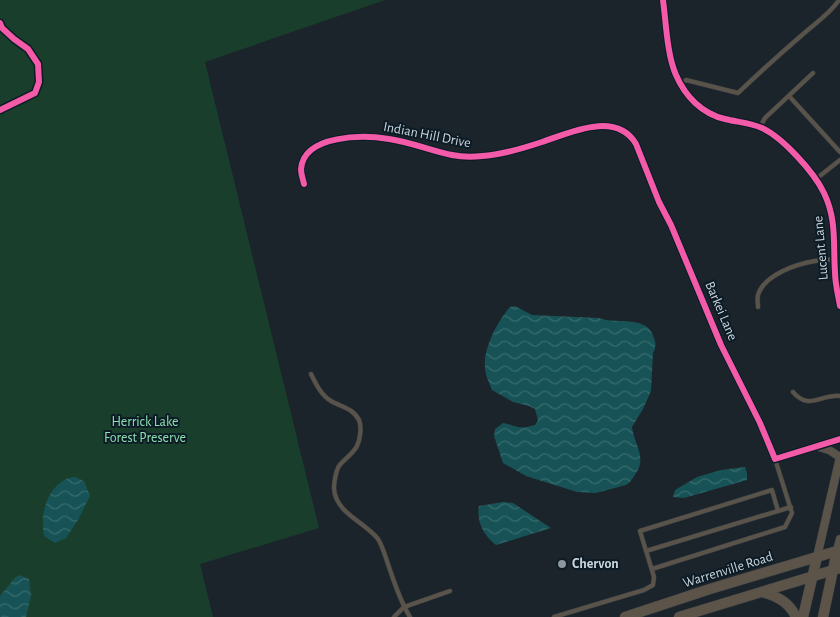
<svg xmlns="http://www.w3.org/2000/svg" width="840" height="617" font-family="'Alegreya Sans',sans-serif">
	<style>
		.park { fill: #193f2c }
		.water { fill: url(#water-waves) }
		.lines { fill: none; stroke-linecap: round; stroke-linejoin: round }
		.service-casing { stroke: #393f45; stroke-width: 5 }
		.minor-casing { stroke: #393f45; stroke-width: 9 }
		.secondary-casing { stroke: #393f45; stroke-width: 11 }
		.service { stroke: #59534a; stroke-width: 4 }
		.minor { stroke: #59534a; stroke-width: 8 }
		.secondary { stroke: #5d5449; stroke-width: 10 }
		.cycleway-casing { stroke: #0c1b26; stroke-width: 9 }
		.cycleway { stroke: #f35aa7; stroke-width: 6 }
		.poi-dot { fill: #8d979e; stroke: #0c1b26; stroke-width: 2 }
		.labels { text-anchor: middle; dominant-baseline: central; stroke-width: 4; stroke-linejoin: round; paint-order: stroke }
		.street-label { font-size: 14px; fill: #cbd5dc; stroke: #0c1b26 }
		.park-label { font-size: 14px; fill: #8de1ae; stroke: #0c1b26 }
		.poi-label { font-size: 14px; font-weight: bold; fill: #cbd5dc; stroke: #0c1b26; text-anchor: start }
	</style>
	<defs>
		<pattern id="water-waves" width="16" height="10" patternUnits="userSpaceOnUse" patternTransform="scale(1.25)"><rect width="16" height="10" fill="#175356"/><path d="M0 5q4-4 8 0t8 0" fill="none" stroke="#376b6e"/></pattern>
	</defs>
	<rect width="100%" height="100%" fill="#1b242a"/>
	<polygon class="park" points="0,0 385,0 205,62 319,528 200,564 213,617 0,617"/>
	<g class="water">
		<path d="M515,306L532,315L599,318C618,325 647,314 654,338C656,343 656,348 653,353L651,391L643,409L632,427C634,444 647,457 636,473C633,478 631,482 626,485L596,493L577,492L526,476L503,463L494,436L495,429L503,423C518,426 519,430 535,425L538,420L535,409L529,406L513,402L492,390C489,382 485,375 485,367C483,349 498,320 510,307Z"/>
		<polygon points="745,467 747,473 747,480 684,498 673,497 675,490 697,477 721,470"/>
		<path d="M75,477L84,481L90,496L79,518L66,538L55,543L44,536C43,528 42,519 44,511C47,496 58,478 75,477Z"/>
		<path d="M503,502L513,503L551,528L496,545C484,536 476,521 479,506Z"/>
		<polygon points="19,575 29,579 31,596 26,617 0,617 0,596 15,578"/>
	</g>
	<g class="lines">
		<g class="service-casing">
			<g id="service">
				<path d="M681,84L686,80L738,93C759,73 780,54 802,35C814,24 830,14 839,0"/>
				<polyline points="789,96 840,152"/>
				<polyline points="760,127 765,118 813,73"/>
				<polyline points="816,179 840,160"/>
				<path d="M758,307C758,303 757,299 758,295C764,275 796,264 815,261C821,260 828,260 835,259"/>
				<path d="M311,374C316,384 321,395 331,401C341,407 353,408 359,420C362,427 360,440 357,446C353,454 344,459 339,466C336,471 334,482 334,488C335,513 365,522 378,539C383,547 385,556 388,564C394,582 400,601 410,617"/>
				<path d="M793,392C809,411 821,394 840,396"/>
				<polyline points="646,551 791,507"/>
				<polyline points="652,569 785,527 792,513 775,459"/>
				<polyline points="394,617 404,607 450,591"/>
				<polyline points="554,617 644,590 653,585 654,577 640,531 772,490 778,511"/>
			</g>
		</g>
		<g class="minor-casing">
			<g id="minor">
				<path d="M663,0C666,22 667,55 676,75C685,96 702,114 725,119C737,122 751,123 762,128C783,138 814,172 824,193C837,220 833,244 835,272C835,283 838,295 840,306"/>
				<path d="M304,184C303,179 301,175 301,169C304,134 364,135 389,139C411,142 431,151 452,155C462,157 472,157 482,156C501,155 524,148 542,142C569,133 616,110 636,144L659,202L671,225L721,345L760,423L775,459L840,439"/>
				<polyline points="819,447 829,450 840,457"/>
				<polyline points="837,551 840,539"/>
				<polyline points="817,557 840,457"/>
			</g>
		</g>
		<g class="secondary-casing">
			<g id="secondary">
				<path d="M762,592C777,596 789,602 796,617"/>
				<polyline points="625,617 710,589 840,550"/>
				<polyline points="679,617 840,568"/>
				<polyline points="803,617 817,557"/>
				<polyline points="823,617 837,551"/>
			</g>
		</g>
		<use href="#service" class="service"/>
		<use href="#minor" class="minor"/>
		<use href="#secondary" class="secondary"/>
		<g class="cycleway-casing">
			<g id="cycleway">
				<path d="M663,0C666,22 667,55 676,75C685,96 702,114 725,119C737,122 751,123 762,128C783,138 814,172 824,193C837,220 833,244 835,272C835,283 838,295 840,306"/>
				<polyline points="0,23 2,28 14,39 28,49 38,64 39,82 35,93 0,110"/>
				<path d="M304,184C303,179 301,175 301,169C304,134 364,135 389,139C411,142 431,151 452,155C462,157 472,157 482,156C501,155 524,148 542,142C569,133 616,110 636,144L659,202L671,225L721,345L760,423L775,459L840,439"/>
			</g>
		</g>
		<use href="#cycleway" class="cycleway"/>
	</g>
	<circle class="poi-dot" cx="562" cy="564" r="5"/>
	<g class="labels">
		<g class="street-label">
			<text transform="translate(427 135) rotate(11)">Indian Hill Drive</text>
			<text transform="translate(821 248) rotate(-95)">Lucent Lane</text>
			<text transform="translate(721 311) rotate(67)">Barkei Lane</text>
			<text transform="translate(728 570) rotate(-17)">Warrenville Road</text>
		</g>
		<g class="park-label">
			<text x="145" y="422">Herrick Lake<tspan x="145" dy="16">Forest Preserve</tspan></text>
		</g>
		<g class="poi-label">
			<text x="572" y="564">Chervon</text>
		</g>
	</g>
</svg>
